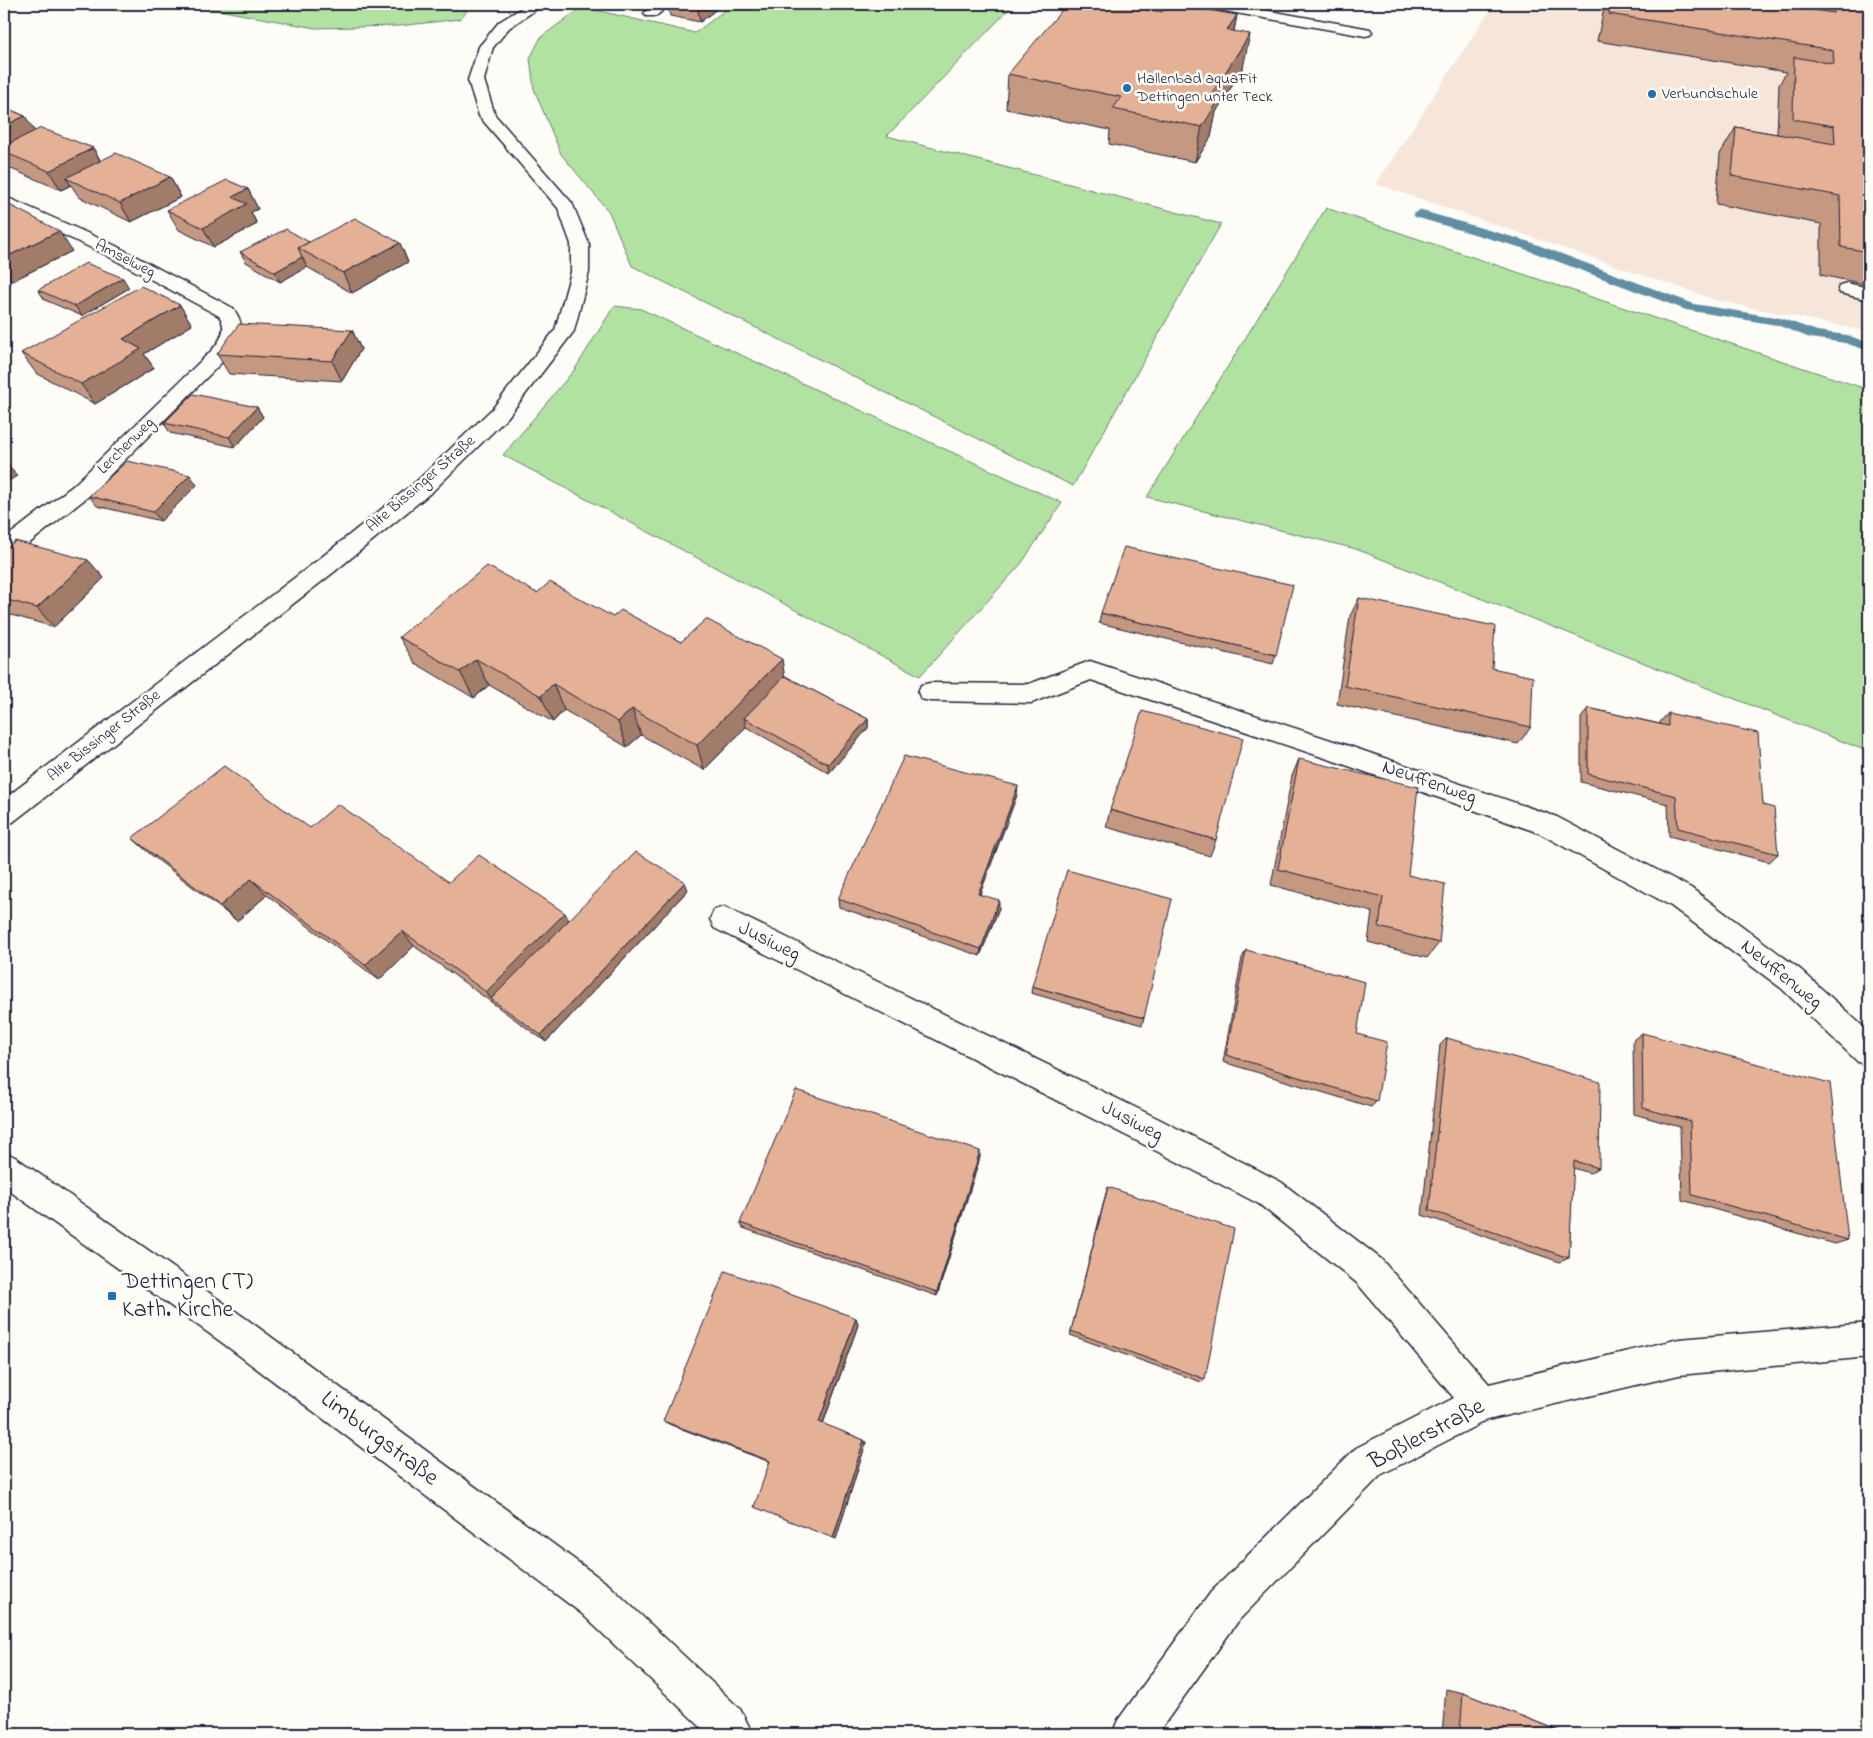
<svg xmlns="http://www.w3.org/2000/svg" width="1873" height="1738" font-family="'Indie Flower',sans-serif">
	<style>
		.built { fill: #f6e6da }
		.green { fill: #b2e2a1; stroke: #6a826e }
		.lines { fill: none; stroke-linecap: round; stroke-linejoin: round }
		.stream { fill: #608fa3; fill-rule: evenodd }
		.lane-casing { stroke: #22223b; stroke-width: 3 }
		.street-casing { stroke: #22223b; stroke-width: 3 }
		.secondary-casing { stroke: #22223b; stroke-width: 3 }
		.lane { fill: #fdfcf7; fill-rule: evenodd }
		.street { fill: #fdfcf7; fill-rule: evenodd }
		.secondary { fill: #fdfcf7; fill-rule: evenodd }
		.wall { fill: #c49881; stroke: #22223b }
		.shaded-wall { fill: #a07c69; stroke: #22223b }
		.building { fill: #e4b196; stroke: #22223b }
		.poi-dot { fill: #1f6fb2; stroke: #fdfcf7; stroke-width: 2 }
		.labels { text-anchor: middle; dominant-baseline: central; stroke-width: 5; stroke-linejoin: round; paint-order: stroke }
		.far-poi-label { font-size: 16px; fill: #22223b; stroke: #fdfcf7; text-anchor: start }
		.far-street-label { font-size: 16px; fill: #22223b; stroke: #fdfcf7 }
		.street-label { font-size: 20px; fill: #22223b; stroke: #fdfcf7 }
		.near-poi-label { font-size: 24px; fill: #22223b; stroke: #fdfcf7; text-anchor: start }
		.near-street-label { font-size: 24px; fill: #22223b; stroke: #fdfcf7 }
	</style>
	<rect width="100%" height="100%" fill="#fdfcf7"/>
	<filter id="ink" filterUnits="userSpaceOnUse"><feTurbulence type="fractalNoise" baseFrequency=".02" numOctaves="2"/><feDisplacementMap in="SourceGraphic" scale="10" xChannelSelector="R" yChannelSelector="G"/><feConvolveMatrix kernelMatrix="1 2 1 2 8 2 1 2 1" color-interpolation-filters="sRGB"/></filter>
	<g filter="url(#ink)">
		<polygon class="built" points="1494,4 1869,4 1869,332 1716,300 1376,184"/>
		<g class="green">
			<polygon points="186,4 463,4 467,11 460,19 399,26 315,28"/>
			<polygon points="733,4 1014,4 887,136 1221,224 1073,486 632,266 609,212 561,154 534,89 530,58 541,37 582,7 695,33"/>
			<polygon points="1326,208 1869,390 1869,752 1356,549 1147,497"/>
			<polygon points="614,306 641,309 1062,503 1021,564 920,676 503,455 575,369"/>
		</g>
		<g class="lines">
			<polygon class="stream" points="1419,210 1530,242 1694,304 1780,318 1817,331 1847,335 1869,343 1869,351 1845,343 1810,338 1777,325 1686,310 1522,248 1415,217 1413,214"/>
			<g class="lane-casing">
				<g id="lane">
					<polygon points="654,4 670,4 656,16 646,16 644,13"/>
					<polygon points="1201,4 1231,4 1365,28 1370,29 1372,32 1370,35 1365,36 1208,8 1203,7"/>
					<polygon points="1847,283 1869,288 1869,300 1840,293 1838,289 1840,285"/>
				</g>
			</g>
			<g class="street-casing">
				<g id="street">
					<polygon points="486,43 491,44 493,47 484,80 495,115 572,203 589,244 589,272 574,331 507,418 434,490 334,572 13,822 4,825 4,799 318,560 418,480 493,408 555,330 571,272 571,244 558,208 479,116 468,80 479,47 481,44"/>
					<path d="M4,196L114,245L233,308C248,330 242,339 226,358L90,495L12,557L4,559V539L74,485L212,350C221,340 228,328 219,316L102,253L4,207Z"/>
					<polygon points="1090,661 1355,748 1557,817 1691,888 1801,970 1869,1032 1869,1066 1858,1062 1781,988 1671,906 1539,833 1337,762 1091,680 1031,703 930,701 921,699 918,692 921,685 930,683 1029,684"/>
					<polygon points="724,907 1159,1119 1281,1182 1381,1259 1489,1384 1679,1339 1869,1323 1869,1357 1679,1375 1487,1420 1382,1474 1239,1620 1157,1734 1112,1734 1118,1720 1211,1592 1356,1448 1454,1398 1357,1283 1259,1204 1137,1141 714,928 710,919 714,910"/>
					<polygon points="4,1152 15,1157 248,1320 609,1585 740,1709 753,1734 708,1734 581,1613 224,1344 4,1187"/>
				</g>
			</g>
			<g class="secondary-casing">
				<polygon id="secondary" points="528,4 544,4 509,28 491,50 481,50 479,47 499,22"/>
			</g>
			<use href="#lane" class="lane"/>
			<use href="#street" class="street"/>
			<use href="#secondary" class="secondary"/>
		</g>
		<g class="wall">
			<polygon points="667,4 723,4 700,22 670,16"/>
			<polygon points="1605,4 1771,4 1823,12 1827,4 1869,4 1869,285 1821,275 1821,224 1716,204 1720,154 1736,127 1777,134 1779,85 1786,72 1597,41"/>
			<polygon points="1162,12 1237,15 1234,31 1243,68 1216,112 1211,137 1195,162 1109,144 1110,130 1006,109 1008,74"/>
			<polygon points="4,107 25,116 34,131 93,148 101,161 170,177 181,197 131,222 79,197 71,185 61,190 9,168 4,160"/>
			<polygon points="248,189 258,209 251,212 257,224 214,247 179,230 167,210"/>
			<polygon points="4,202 72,251 12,281 4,276"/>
			<polygon points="309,242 408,262 352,293 307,267 280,282 246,262 240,252"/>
			<polygon points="129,288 82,316 45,300 38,290"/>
			<polygon points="180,305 192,325 144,354 154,368 95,404 36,373 21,353"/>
			<polygon points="352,330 361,349 342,381 229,374 217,354"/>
			<polygon points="257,407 263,417 235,447 170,433 164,423"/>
			<polygon points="197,485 161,521 97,506 89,496"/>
			<polygon points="4,551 88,560 104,578 54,627 4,613"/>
			<polygon points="1359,598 1492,668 1531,727 1518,744 1337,704 1350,616"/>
			<polygon points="1101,613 1276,655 1273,664 1099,623"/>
			<polygon points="613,617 681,642 785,676 868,719 868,728 829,773 746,727 704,770 641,735 627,747 564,710 553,722 489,685 474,698 415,663 399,637"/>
			<polygon points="1588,708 1660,724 1660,722 1668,713 1763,805 1778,854 1769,862 1669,836 1668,804 1581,782 1581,718"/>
			<polygon points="1299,759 1408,875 1439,943 1427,958 1368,942 1372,912 1271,885 1292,776"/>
			<polygon points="1017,795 980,894 999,908 980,956 839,907 838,899"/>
			<polygon points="1110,810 1216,840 1210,856 1106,827"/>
			<polygon points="310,828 449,882 569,920 688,890 546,1042 414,946 379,980 267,895 237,921 150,854 132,838"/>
			<polygon points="1246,950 1357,1034 1377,1101 1371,1107 1223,1062 1242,958"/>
			<polygon points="1032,986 1144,1018 1142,1025 1031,993"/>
			<polygon points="1642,1033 1848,1240 1835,1244 1682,1200 1680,1127 1634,1114 1633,1040"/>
			<polygon points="1447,1038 1599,1168 1590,1173 1573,1168 1569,1258 1560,1262 1422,1215 1440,1045"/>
			<polygon points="980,1157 937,1296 743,1228 740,1223"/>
			<polygon points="1108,1187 1205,1379 1201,1382 1070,1335 1106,1193"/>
			<polygon points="856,1318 858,1325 823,1424 864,1440 866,1443 836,1539 770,1462 671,1425 663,1421"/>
			<polygon points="1446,1689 1463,1693 1567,1734 1442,1734"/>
		</g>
		<g class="shaded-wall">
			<polygon points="697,4 723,4 700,22"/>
			<polygon points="1237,15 1230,49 1227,30"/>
			<polygon points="1250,34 1243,68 1216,112 1211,137 1195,162 1207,101"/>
			<polygon points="25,116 37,135 4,151 4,126"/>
			<polygon points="93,148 104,168 66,178 71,185 61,190 49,171"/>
			<polygon points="170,177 181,197 131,222 120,203"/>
			<polygon points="248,189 258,209 251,212 257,224 214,247 203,228 232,197"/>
			<polygon points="59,231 72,251 12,281 4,269 4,258"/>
			<polygon points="400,243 408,262 352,293 343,273"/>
			<polygon points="302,257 307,267 280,282 275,272"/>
			<polygon points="123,278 129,288 82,316 75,306"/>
			<polygon points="180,305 192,325 144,354 154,368 95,404 81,384 123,339"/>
			<polygon points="352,330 361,349 342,381 332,361"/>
			<polygon points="257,407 263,417 235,447 229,437"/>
			<polygon points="4,460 17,476 4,484"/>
			<polygon points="190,475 197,485 161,521 153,512"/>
			<polygon points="88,560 104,578 54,627 37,608"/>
			<polygon points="476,659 489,685 474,698 460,672"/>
			<polygon points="782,659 786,685 744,718 746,727 704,770 697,745"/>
			<polygon points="553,684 564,710 553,722 541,696"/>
			<polygon points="632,709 641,735 627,747 618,722"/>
			<polygon points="868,719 868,728 829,773 828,764"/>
			<polygon points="1018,786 1017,795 977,902 978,894"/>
			<polygon points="251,879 267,895 237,921 220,906"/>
			<polygon points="685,882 688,890 546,1042 541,1035"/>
			<polygon points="999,900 999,908 980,956 981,949"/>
			<polygon points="565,913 573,928 491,999 486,992"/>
			<polygon points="402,931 414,946 379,980 365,965"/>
			<polygon points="980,1151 980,1157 937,1296 937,1292"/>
			<polygon points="856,1318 858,1325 822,1426 819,1422"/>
			<polygon points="864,1440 866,1443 836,1539 833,1538"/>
		</g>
		<g class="building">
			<polygon points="1067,4 1117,4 1162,12 1168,4 1174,4 1237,15 1227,30 1250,34 1207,101 1217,103 1202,127 1113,109 1121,97 1008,74"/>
			<polygon points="1611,4 1771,4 1834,13 1833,4 1869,4 1869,252 1841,247 1840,196 1732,176 1736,127 1835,144 1834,126 1793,119 1794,57 1834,64 1833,50 1609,14"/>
			<polygon points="4,107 25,116 4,126"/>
			<polygon points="41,128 93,148 49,171 4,152 4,146"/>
			<polygon points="116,153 170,177 120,203 66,178"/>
			<polygon points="227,180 248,189 232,197 247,204 203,228 167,210"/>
			<polygon points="4,202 59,231 4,258"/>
			<polygon points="355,218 400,243 343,273 298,248"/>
			<polygon points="286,229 309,242 298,248 302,257 275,272 240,252"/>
			<polygon points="86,263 123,278 75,306 38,290"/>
			<polygon points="141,286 180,305 123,339 141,349 81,384 21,353"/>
			<polygon points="239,324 352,330 332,361 217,354"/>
			<polygon points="193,394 257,407 229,437 164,423"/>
			<polygon points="127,461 190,475 153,512 89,496"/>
			<polygon points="15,541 88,560 37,608 4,599 4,551"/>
			<polygon points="1124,547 1293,585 1276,655 1101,613"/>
			<polygon points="487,566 537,593 550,582 613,617 621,610 681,642 706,619 782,659 697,745 632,709 618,722 553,684 541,696 476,659 460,672 399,637"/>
			<polygon points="1359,598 1495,626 1492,668 1533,677 1531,727 1345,686"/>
			<polygon points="785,676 868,719 828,764 744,718"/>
			<polygon points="1588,708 1668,726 1668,713 1758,733 1763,805 1774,808 1778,854 1678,828 1676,796 1588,774"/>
			<polygon points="1142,711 1243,738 1216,840 1110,810"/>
			<polygon points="904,756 1018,786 978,894 999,900 981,949 838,899"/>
			<polygon points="1299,759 1418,787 1408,875 1445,884 1439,943 1379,927 1383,897 1278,869"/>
			<polygon points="224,766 310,828 338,804 449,882 479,855 565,913 486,992 402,931 365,965 251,879 220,906 132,838"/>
			<polygon points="636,852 685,882 541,1035 491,999"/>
			<polygon points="1067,870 1172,899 1144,1018 1032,986"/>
			<polygon points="1246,950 1365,982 1357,1034 1387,1042 1377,1101 1226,1055"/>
			<polygon points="1642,1033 1830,1083 1848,1240 1692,1195 1690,1121 1643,1108"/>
			<polygon points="1447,1038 1600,1082 1599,1168 1574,1161 1569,1258 1429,1210"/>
			<polygon points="796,1090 980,1151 937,1292 740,1223"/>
			<polygon points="1108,1187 1234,1229 1205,1379 1071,1331"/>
			<polygon points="725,1271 856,1318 819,1422 864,1440 833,1538 754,1507 770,1461 663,1421"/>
			<polygon points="1463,1693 1567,1734 1460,1734"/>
		</g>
	</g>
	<g class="poi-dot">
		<circle cx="1127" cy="88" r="5"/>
		<circle cx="1652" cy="94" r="5"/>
		<rect x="107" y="1291" width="10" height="10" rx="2.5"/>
	</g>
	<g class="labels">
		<g class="far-poi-label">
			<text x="1137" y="79">Hallenbad aquaFit<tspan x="1137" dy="18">Dettingen unter Teck</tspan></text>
			<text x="1662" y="94">Verbundschule</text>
		</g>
		<g class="far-street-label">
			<text transform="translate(125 259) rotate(27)">Amselweg</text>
			<text transform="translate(126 446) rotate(-45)">Lerchenweg</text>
			<text transform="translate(421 484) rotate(-41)">Alte Bissinger Straße</text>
			<text transform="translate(104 736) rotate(-38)">Alte Bissinger Straße</text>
		</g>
		<g class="street-label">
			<text transform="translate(1429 783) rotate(19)">Neuffenweg</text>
			<text transform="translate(769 942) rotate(26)">Jusiweg</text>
			<text transform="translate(1781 975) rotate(39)">Neuffenweg</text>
			<text transform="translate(1132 1122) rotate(27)">Jusiweg</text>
		</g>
		<g class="near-poi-label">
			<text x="122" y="1282">Dettingen (T)<tspan x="122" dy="28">Kath. Kirche</tspan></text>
		</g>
		<g class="near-street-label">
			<text transform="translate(1427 1435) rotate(-28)">Boßlerstraße</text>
			<text transform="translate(379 1439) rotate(37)">Limburgstraße</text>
		</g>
	</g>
	<rect width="1873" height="1738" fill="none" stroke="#fdfcf7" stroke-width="20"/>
	<rect x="10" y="10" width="1853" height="1718" fill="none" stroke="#22223b" stroke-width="2" filter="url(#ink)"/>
</svg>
